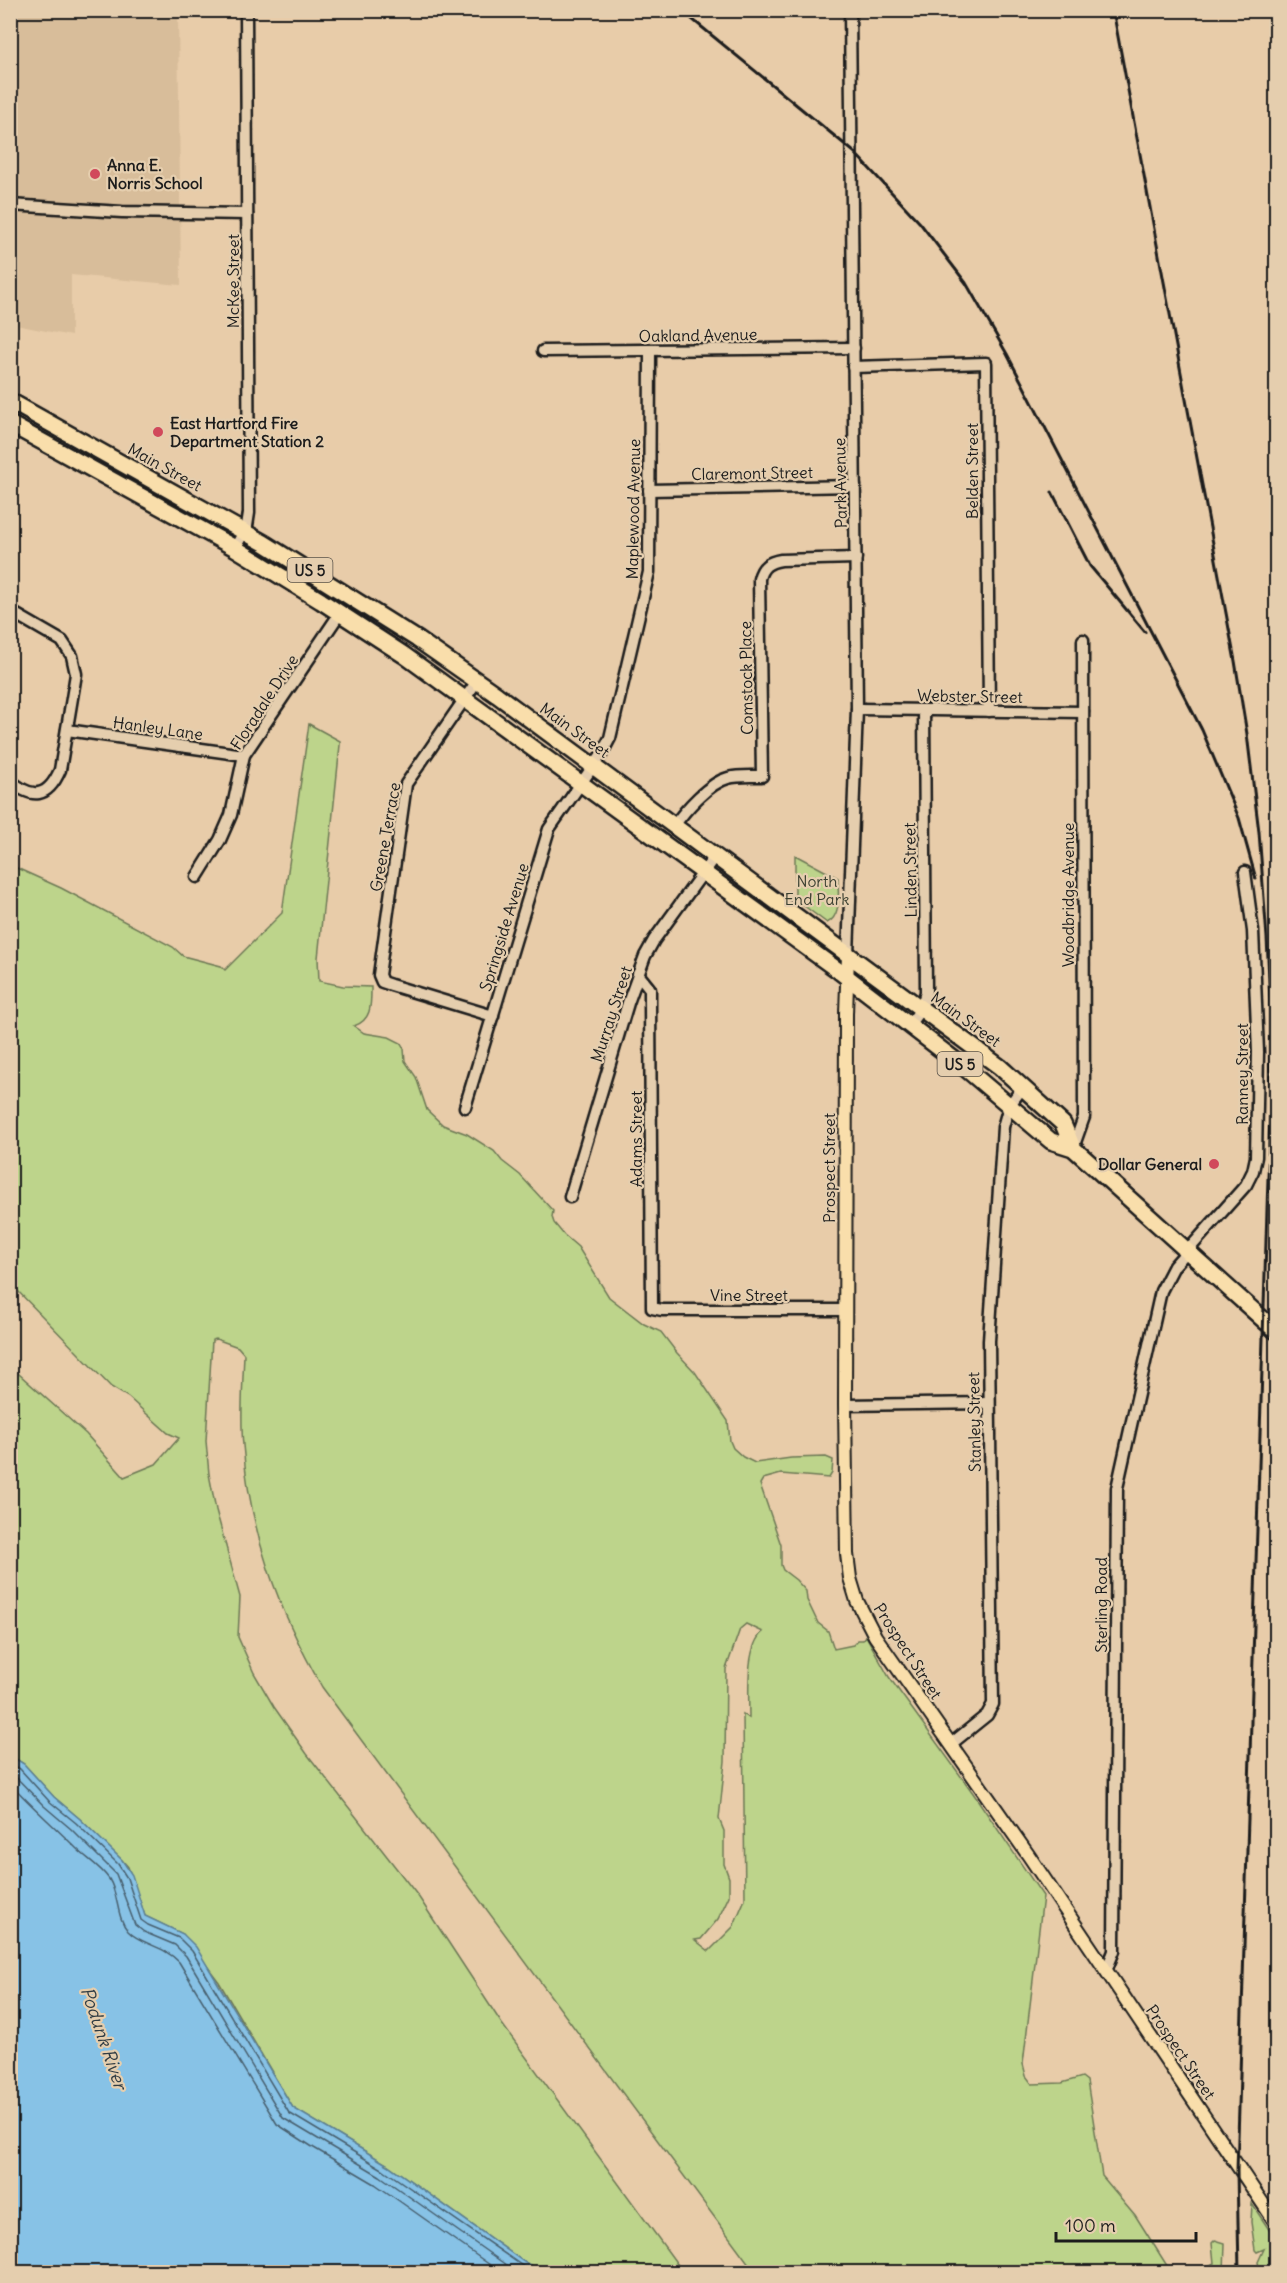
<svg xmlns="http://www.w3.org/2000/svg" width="1287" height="2283" font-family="Delius,sans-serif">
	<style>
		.built { fill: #d8bd9a }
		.green { fill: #bdd48b; stroke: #6c7854; stroke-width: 1.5; fill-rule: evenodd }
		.water { fill: #87c2e6; stroke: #5c8095; stroke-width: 1.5 }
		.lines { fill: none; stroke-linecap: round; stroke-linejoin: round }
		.shore { stroke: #475e6d; stroke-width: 1.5 }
		.minor-casing { stroke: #1c1c1c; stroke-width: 15 }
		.major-casing { stroke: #1c1c1c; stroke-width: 16 }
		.highway-casing { stroke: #1c1c1c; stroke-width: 20 }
		.minor { stroke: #e5ceae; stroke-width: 10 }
		.major { stroke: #f9deab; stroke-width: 12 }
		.highway { stroke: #f9deab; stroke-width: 15 }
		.rail { stroke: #1c1c1c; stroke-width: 3 }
		.poi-dot { fill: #d1495b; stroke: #e5ceae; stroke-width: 2 }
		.labels { text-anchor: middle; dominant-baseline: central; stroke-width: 4.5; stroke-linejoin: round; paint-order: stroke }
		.shield { fill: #e5ceae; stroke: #585148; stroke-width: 1.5 }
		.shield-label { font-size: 15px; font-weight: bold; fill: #1c1c1c }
		.poi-label { font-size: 16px; font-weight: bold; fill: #1c1c1c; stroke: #e5ceae; text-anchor: start }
		.street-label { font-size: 16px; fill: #1c1c1c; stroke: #e5ceae }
		.park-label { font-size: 16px; fill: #3c4132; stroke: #e5ceae }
		.water-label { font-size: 18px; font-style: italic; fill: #313d44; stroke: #e5ceae }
	</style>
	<rect width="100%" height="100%" fill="#e8cca9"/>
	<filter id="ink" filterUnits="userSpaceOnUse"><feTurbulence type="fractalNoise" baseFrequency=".0167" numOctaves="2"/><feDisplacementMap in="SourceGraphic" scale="12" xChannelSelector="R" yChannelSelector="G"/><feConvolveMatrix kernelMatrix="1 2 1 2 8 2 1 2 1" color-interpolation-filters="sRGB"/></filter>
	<g filter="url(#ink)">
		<polygon class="built" points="11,11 178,11 181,285 71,275 71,336 11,324"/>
		<g class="green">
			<path d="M309,724L340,741V745L318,958L319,981L343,986L371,987C371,1004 372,1020 354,1026L364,1033L389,1037L401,1043L404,1049L405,1061L416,1077L427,1110L443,1125L467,1134L494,1151L502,1161L520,1175L553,1211L552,1217L554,1223L564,1235L578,1247L609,1297L644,1324L661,1332L677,1353L695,1372L728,1421L730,1441L733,1448L743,1457L755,1463L791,1458L826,1457L833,1460L832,1473L829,1478L781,1474L763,1479L760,1484L781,1545V1565L783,1570L796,1580L806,1591L807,1600L818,1623L828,1631L834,1649L853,1645L858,1640H863L866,1636L889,1677L973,1793L1043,1896L1023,2064L1026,2076L1032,2084L1062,2083L1082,2077L1087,2081L1102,2176L1135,2215L1171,2272H755L322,1687C278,1610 250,1534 243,1445C240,1415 243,1384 244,1354L238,1347L216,1339L212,1340L206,1441L209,1474L216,1510L240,1597L238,1637L254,1673L274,1707L307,1754L418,1896L502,2024L683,2272H543L524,2262L388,2165L293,2108L219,1982L183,1934L145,1916L128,1867L122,1860L80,1819L54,1797L24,1764L11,1756V1367L86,1434L124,1477L156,1464L179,1438L168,1433L128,1397L111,1387L11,1284L10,865L61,888L173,947L183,956L221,966L225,970L282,913ZM746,1624L763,1632C745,1646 749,1696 749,1718L743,1714L745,1899L733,1927L709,1951L695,1940L701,1939L718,1919L729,1896V1878L724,1864V1831L719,1819L725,1761L726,1669L740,1629Z"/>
			<path d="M795,855L838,878C838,893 842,916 827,923L795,899Z"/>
			<polygon points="1252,2204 1276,2240 1276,2262 1260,2272 1258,2262 1264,2249 1257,2252 1255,2250 1251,2222"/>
			<polygon points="1215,2240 1225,2243 1224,2272 1198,2272 1214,2263 1212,2243"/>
		</g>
		<polygon class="water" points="11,1756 24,1764 54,1797 80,1819 122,1860 132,1875 145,1916 183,1934 196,1947 293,2108 388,2165 524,2262 543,2272 11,2272"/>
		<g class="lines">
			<g class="shore">
				<polyline points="10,1763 20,1769 49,1801 76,1823 118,1864 127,1878 141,1920 148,1925 179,1938 192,1951 289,2113 384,2170 531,2272"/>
				<polyline points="10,1771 44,1806 71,1829 116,1874 135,1925 144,1932 175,1945 186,1956 283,2118 380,2176 516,2272"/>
				<path d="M10,1783C31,1806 54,1826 76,1848C86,1858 101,1867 109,1879C119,1895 116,1917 128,1931C141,1945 162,1944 179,1962L277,2124L314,2148L375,2184L500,2272"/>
			</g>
			<g class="minor-casing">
				<g id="minor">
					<polyline points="10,205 122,212 247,214"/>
					<polyline points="543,351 854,348"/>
					<polyline points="853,367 986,363 989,711"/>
					<polyline points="649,490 855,486"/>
					<polyline points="235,548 247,526 249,513 246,10"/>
					<path d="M10,611L62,641L72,656L76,674L60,770C48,798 32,800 10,780"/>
					<polyline points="477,681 406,784 379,975 382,982 391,985 493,1016"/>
					<polyline points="857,709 1083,712"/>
					<polyline points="67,730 244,755"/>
					<path d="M674,826C685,810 709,783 728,778C738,775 751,776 762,776L759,579C762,566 769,562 781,560L856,558"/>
					<polyline points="197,877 220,840 231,815 244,755 340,613"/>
					<polyline points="848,955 857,709 850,10"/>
					<polyline points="638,974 650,989 650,1001 652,1308 662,1310 845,1310"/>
					<polyline points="909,1025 921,1009 926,992 924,710"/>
					<polyline points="465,1107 549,829 601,755 610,738 649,572 650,351"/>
					<polyline points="1073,1148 1084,1117 1083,640"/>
					<polyline points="570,1197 628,1003 645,956 654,940 715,856"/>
					<polyline points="845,1405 989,1403"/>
					<polyline points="951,1744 987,1715 993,1704 989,1341 1003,1127 1009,1106 1023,1087"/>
					<polyline points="1106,1971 1114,1951 1117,1488 1161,1291 1174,1266 1246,1185 1253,1171 1256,1157 1258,1052 1253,931 1245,872"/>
				</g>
			</g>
			<g class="major-casing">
				<polyline id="major" points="848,955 846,1014 845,1405 847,1554 850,1578 857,1601 875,1636 1029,1856 1276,2223"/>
			</g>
			<g class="highway-casing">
				<g id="highway">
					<polyline points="10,401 264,543 417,639 497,695 1000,1067 1063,1124 1073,1148"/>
					<polyline points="10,424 235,548 321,601 404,655 839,971 965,1068 1051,1141 1073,1148 1276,1331"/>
				</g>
			</g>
			<use href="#minor" class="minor"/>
			<use href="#major" class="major"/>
			<use href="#highway" class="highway"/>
			<g class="rail">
				<polyline points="681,10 854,152 920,223 966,283 1007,354 1202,730 1239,818 1256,879"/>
				<polyline points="1113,10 1235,661 1247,734 1259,832 1267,938 1270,1001 1270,1113 1237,2171 1239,2272"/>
				<polyline points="1052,492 1090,566 1145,632"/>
			</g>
		</g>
	</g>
	<g class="poi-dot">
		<circle cx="95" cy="174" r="6"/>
		<circle cx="158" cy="432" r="6"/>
		<circle cx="1214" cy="1164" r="6"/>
	</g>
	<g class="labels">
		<g class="shield">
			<rect x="287.5" y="558" width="45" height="24" rx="4.5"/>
			<rect x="937.5" y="1052" width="45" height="24" rx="4.5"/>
		</g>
		<g class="shield-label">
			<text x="310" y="570">US 5</text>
			<text x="960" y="1064">US 5</text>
		</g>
		<g class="poi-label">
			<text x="107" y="165">Anna E.<tspan x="107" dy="18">Norris School</tspan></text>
			<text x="170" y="423">East Hartford Fire<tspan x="170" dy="18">Department Station 2</tspan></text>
			<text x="1202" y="1164" text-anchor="end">Dollar General</text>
		</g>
		<g class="street-label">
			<text transform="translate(233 281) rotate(-90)">McKee Street</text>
			<text transform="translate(698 335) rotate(-1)">Oakland Avenue</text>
			<text transform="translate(165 467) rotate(29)">Main Street</text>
			<text transform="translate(972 471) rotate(-90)">Belden Street</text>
			<text transform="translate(752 473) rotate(-1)">Claremont Street</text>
			<text transform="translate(840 483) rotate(-91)">Park Avenue</text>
			<text transform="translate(633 509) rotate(-89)">Maplewood Avenue</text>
			<text transform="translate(746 678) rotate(-91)">Comstock Place</text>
			<text transform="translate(970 696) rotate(1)">Webster Street</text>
			<text transform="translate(264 702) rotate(-57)">Floradale Drive</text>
			<text transform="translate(158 728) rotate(8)">Hanley Lane</text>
			<text transform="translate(575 730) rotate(36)">Main Street</text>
			<text transform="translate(385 837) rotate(-80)">Greene Terrace</text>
			<text transform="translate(910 870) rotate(-91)">Linden Street</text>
			<text transform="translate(1068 895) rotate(-90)">Woodbridge Avenue</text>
			<text transform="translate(504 927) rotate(-73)">Springside Avenue</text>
			<text transform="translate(611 1014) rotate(-72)">Murray Street</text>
			<text transform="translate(966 1019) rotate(36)">Main Street</text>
			<text transform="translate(1242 1074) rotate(-90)">Ranney Street</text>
			<text transform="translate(636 1139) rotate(-90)">Adams Street</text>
			<text transform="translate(829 1168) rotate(-90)">Prospect Street</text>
			<text x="749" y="1295">Vine Street</text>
			<text transform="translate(974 1422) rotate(-91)">Stanley Street</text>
			<text transform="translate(1101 1605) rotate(-90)">Sterling Road</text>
			<text transform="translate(908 1651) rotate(57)">Prospect Street</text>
			<text transform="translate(1181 2052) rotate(56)">Prospect Street</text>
		</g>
		<g class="park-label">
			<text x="817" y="881">North<tspan x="817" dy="18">End Park</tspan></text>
		</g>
		<g class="water-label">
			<text transform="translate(104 2038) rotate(71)">Podunk River</text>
		</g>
	</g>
	<rect width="1287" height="2283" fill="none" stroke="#e5ceae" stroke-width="36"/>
	<rect x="18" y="18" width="1251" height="2247" fill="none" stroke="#1c1c1c" stroke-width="2" filter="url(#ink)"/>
	<path d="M1056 2232v9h140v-9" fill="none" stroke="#1c1c1c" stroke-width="3"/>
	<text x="1065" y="2232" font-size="18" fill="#1c1c1c" stroke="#e5ceae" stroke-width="4.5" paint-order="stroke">100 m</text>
</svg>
